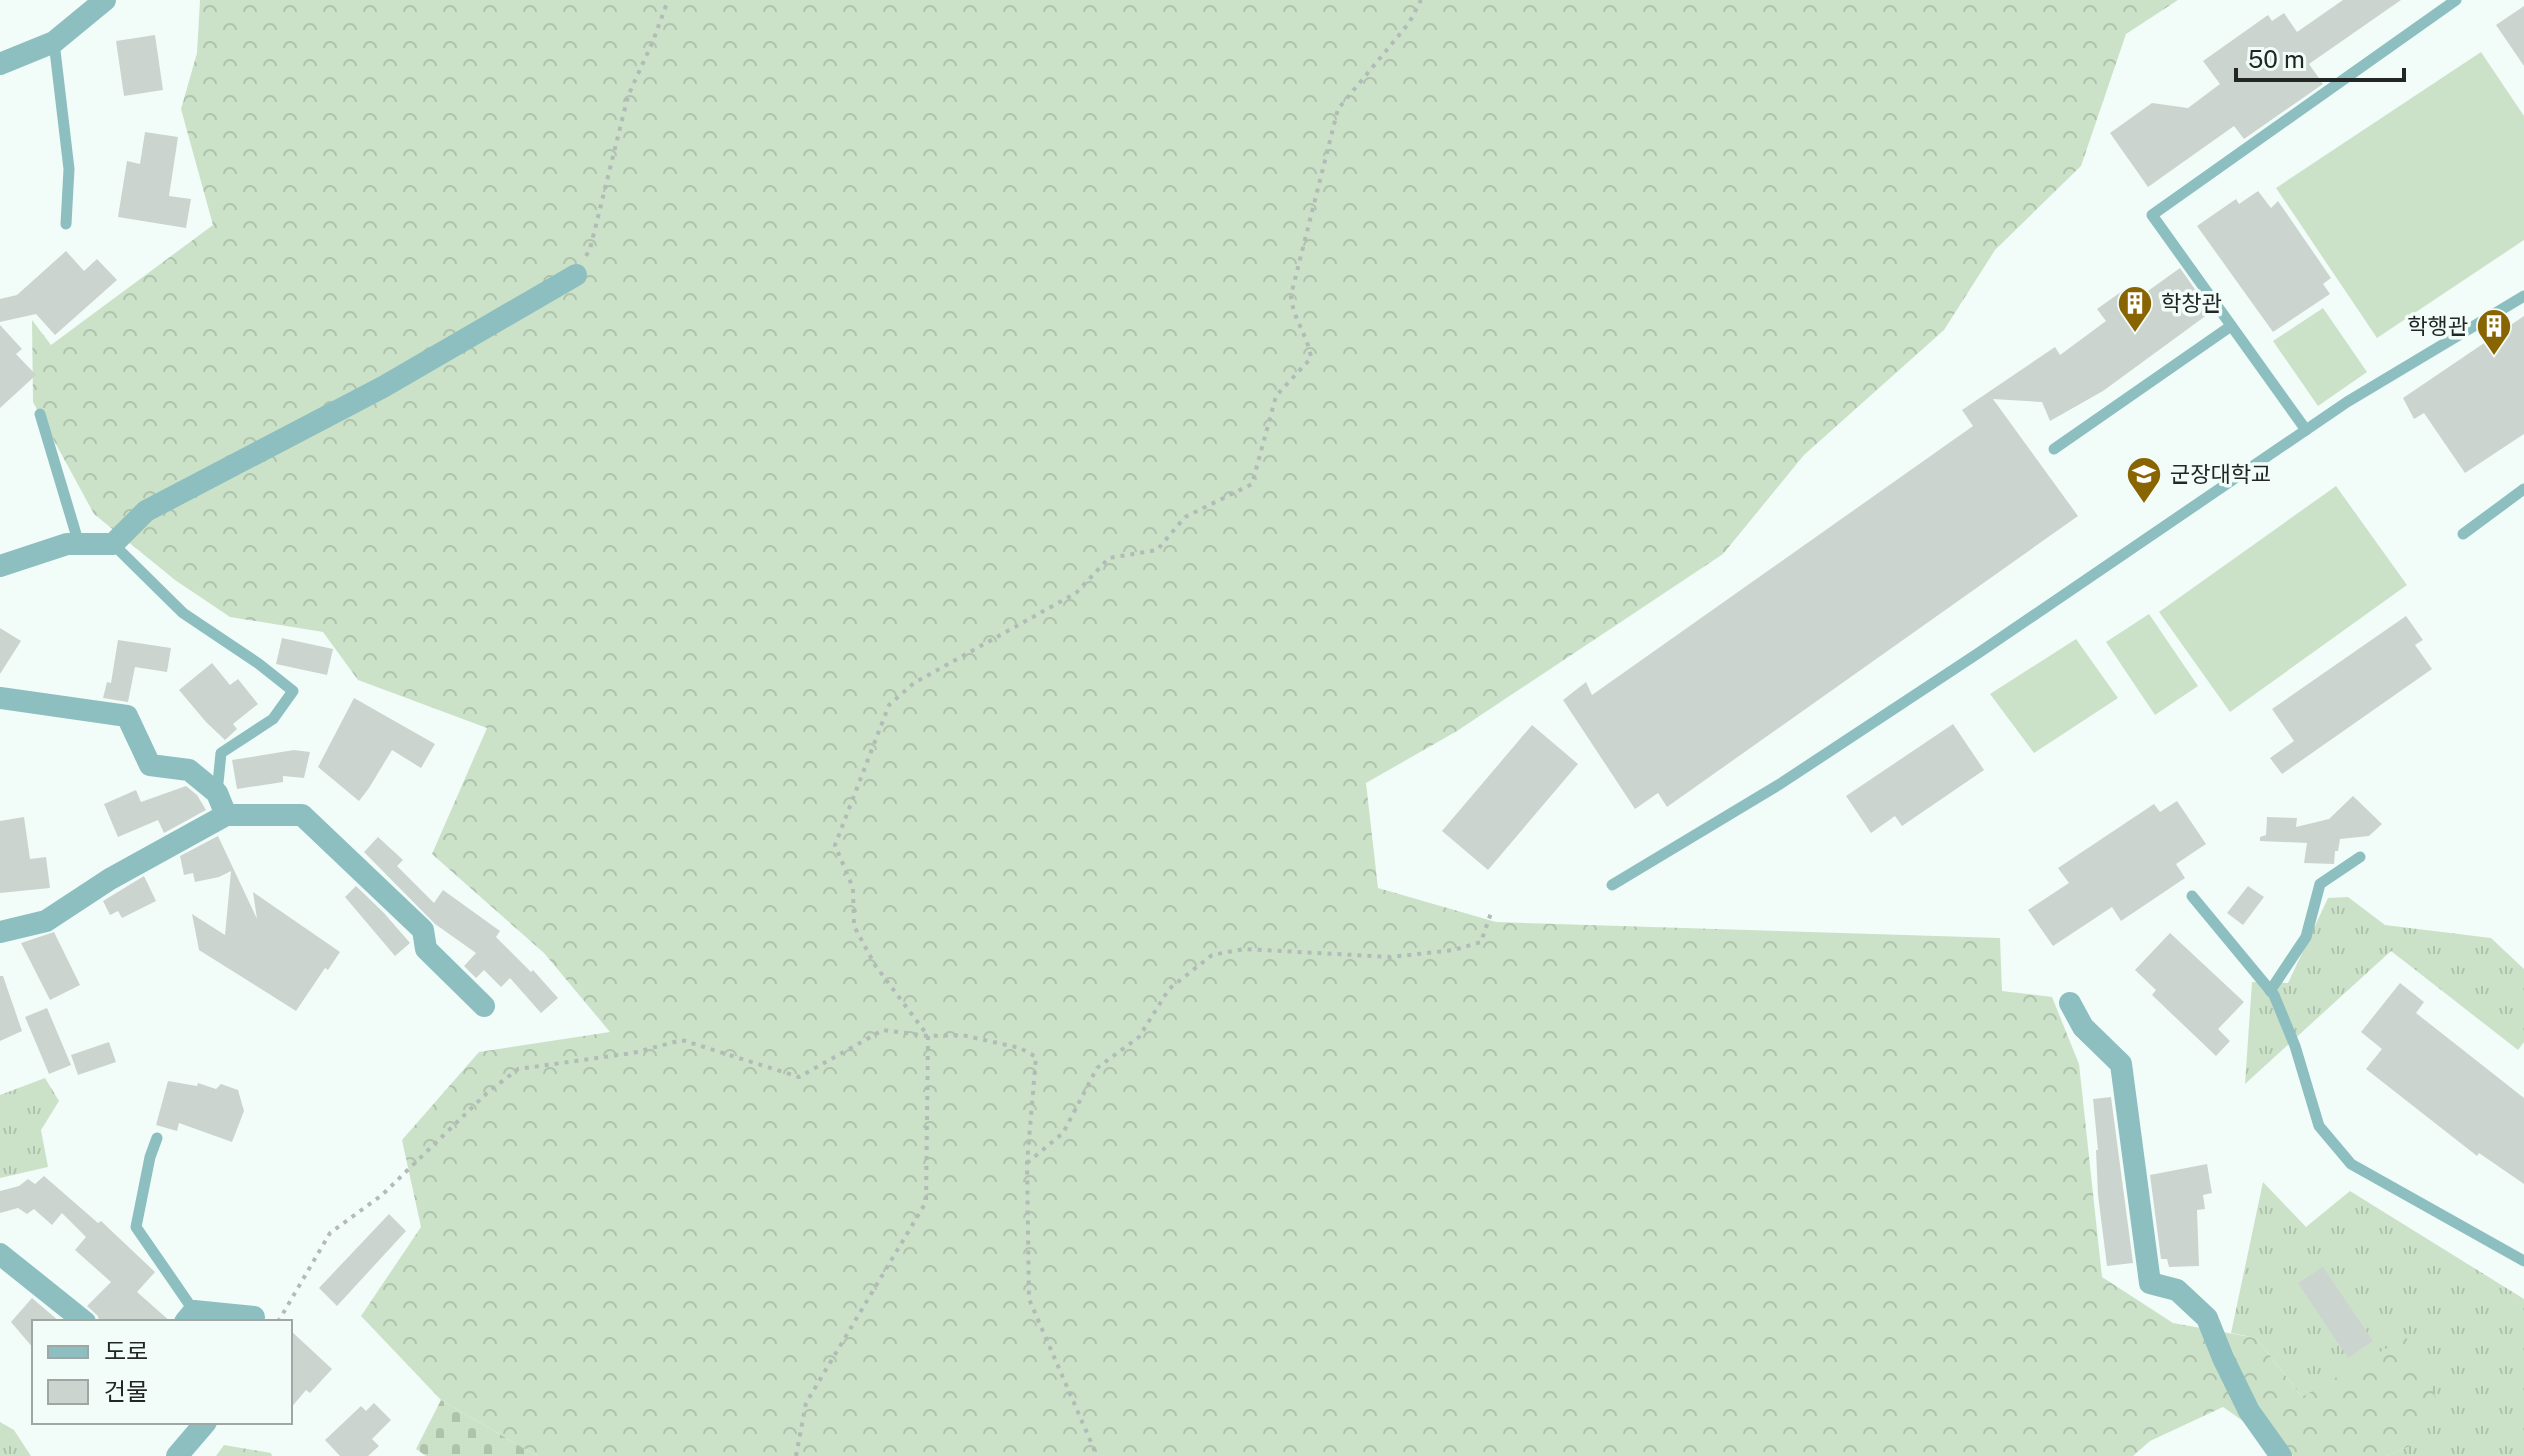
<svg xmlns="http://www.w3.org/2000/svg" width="2524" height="1456" font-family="'Public Sans','Noto Sans KR',sans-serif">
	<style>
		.grass { fill: url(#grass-tufts) }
		.forest { fill: url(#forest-crowns) }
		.cemetery { fill: url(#cemetery-stones) }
		.garden { fill: #cbe2c8 }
		.building { fill: #ccd4cf }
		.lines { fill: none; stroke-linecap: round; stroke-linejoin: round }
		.path { stroke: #b3bbb9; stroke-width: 4; stroke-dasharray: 4 6; stroke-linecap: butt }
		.lane { stroke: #8dbfc1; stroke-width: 11 }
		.street { stroke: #8dbfc1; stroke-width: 22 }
		.labels { text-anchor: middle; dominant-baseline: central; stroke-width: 7; stroke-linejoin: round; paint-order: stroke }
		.poi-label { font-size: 22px; fill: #222625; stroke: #f2fdfa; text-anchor: start }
	</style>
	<defs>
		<pattern id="grass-tufts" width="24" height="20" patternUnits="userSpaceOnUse" patternTransform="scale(2)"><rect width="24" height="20" fill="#cbe2c8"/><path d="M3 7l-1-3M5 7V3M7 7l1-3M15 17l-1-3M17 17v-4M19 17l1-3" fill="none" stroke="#aec2ac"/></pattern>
		<pattern id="forest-crowns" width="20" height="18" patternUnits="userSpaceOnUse" patternTransform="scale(2)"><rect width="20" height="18" fill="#cbe2c8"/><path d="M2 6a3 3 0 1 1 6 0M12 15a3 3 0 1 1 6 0" fill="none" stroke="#aec2ac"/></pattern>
		<pattern id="cemetery-stones" width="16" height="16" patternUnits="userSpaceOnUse" patternTransform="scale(2)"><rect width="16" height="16" fill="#cbe2c8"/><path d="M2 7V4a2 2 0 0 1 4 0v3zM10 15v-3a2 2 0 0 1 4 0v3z" fill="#aec2ac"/></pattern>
	</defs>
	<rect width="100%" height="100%" fill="#f2fdfa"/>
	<g class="grass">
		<polygon points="2348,897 2385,925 2491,938 2524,969 2524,1042 2518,1050 2391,951 2245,1084 2252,982 2288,983 2328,898"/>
		<polygon points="45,1078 59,1101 41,1130 48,1167 0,1178 0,1095"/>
		<polygon points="2263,1182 2306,1227 2350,1191 2524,1299 2524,1456 2386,1456 2408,1447 2302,1397 2256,1338 2231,1333"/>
		<polygon points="0,1422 14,1430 31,1456 0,1456"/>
	</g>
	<g class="forest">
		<polygon points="200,0 2178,0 2126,34 2081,166 1995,250 1944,330 1804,455 1723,554 1457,731 1366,783 1378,888 1496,922 2000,938 2002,991 2052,997 2079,1064 2102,1277 2173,1323 2256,1338 2302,1397 2406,1337 2437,1400 2408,1447 2386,1456 2293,1456 2223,1407 2150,1441 2133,1456 537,1456 441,1400 361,1316 421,1227 402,1140 479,1052 610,1032 544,953 432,854 487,728 358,680 323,632 230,617 175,580 94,514 33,402 32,320 51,345 213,225 181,109 197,53"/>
		<polygon points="224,1445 271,1453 272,1456 216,1456"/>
	</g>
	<polygon class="cemetery" points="441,1400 537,1456 426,1456 416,1449"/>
	<g class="garden">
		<polygon points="2481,52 2524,116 2524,240 2377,338 2276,188"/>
		<polygon points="2323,308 2367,372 2318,406 2273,341"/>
		<polygon points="2336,486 2407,585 2230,712 2159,612"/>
		<polygon points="2149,614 2198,686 2155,715 2106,642"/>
		<polygon points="2076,639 2118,698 2034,753 1990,694"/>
	</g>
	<g class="building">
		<polygon points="2343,0 2401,0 2309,64 2323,84 2244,139 2234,126 2148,187 2110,133 2152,103 2188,108 2220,84 2203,61 2268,15 2272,21 2284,13 2297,32"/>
		<polygon points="2524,6 2524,66 2496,25"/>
		<polygon points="155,35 163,90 124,96 116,41"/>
		<polygon points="145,132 178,137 169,196 191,199 186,228 118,217 127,161 140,164"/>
		<polygon points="2258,191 2271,208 2278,201 2331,278 2323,284 2330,294 2273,332 2197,226 2236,199 2239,204"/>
		<polygon points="66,251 84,271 97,259 117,280 55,335 36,314 0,322 0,299 17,295"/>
		<polygon points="2180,268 2211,312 2103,391 2050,421 2042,402 1993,399 2078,516 1667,807 1658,793 1635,809 1563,700 1586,682 1592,695 1973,426 1962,410 2055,347 2060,355 2106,321 2097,309 2125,289 2134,301"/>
		<polygon points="2524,316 2524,434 2465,473 2424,413 2414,419 2403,398"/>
		<polygon points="0,325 22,349 16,354 36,375 0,408"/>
		<polygon points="2406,616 2423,640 2415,645 2432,669 2282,774 2270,758 2294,741 2272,709"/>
		<polygon points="0,628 21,641 0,674"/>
		<polygon points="282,638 333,649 327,675 276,664"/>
		<polygon points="118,640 171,648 167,672 135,667 128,702 103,698 107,682 111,683"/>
		<polygon points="212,663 230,685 238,679 258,704 233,724 237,729 225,740 206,722 179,690"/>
		<polygon points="354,698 435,744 421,768 392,750 369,788 359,801 318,767"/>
		<polygon points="1953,724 1984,770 1902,826 1895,816 1871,833 1846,796"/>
		<polygon points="1532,725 1578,764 1488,870 1442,831"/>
		<polygon points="294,750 310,752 304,778 283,776 283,782 237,789 232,760"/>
		<polygon points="186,786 197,795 206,810 164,833 158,820 118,837 104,804 136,790 141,802"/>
		<polygon points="2353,796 2382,824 2369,836 2340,839 2338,851 2335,851 2334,864 2304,863 2307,843 2260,841 2260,837 2266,835 2267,817 2297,818 2296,827 2329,819"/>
		<polygon points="2177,801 2206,844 2176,864 2185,878 2121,921 2112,907 2053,946 2028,910 2069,883 2058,868 2154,804 2160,812"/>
		<polygon points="24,817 30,859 46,857 50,888 0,893 0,821"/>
		<polygon points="218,836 257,919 253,892 340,952 328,970 325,968 296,1011 199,950 192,914 225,935 231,871 219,877 195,882 193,873 184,875 180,856"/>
		<polygon points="378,837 403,860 397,866 434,903 443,890 500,931 496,937 531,972 533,970 558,998 541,1013 510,978 501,987 484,970 476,978 464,966 476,953 435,924 364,852"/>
		<polygon points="144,876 156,901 122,918 118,911 110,915 103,901"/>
		<polygon points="356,886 384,913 410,943 395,956 345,897"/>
		<polygon points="2248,886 2264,897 2243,925 2227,913"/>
		<polygon points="54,932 80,985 50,1000 21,943"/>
		<polygon points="2170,933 2244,1002 2218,1029 2230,1041 2216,1056 2152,995 2156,990 2135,970"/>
		<polygon points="0,976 3,976 22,1031 0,1041"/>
		<polygon points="2400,983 2424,1002 2416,1013 2524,1098 2524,1184 2479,1153 2477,1156 2366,1069 2382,1049 2361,1032"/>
		<polygon points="47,1008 71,1065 49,1074 25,1017"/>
		<polygon points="109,1042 116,1062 78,1075 71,1055"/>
		<polygon points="168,1081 197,1086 198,1083 216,1089 221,1084 238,1090 244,1111 232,1142 179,1123 177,1131 156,1125"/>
		<polygon points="2111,1097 2133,1263 2107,1266 2098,1195 2096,1150 2098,1150 2093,1099"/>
		<polygon points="2207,1164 2212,1193 2203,1195 2205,1209 2197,1210 2199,1266 2169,1267 2167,1259 2161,1259 2150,1175"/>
		<polygon points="44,1176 98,1223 101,1221 155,1272 137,1292 171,1322 99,1322 98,1316 87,1306 111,1282 75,1250 86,1237 62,1213 52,1225 34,1209 27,1214 18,1208 0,1213 0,1191 19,1186 28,1179 35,1184"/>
		<polygon points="389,1214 406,1231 337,1306 319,1288"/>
		<polygon points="2323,1267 2373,1341 2348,1358 2298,1283"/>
		<polygon points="32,1298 60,1322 34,1322 34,1349 11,1322"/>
		<polygon points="290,1330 332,1369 310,1393 306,1390 290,1409"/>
		<polygon points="374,1403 391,1420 372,1439 379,1446 368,1456 340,1456 325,1440 361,1406 366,1411"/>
	</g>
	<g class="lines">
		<g class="path">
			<polyline points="586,256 590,249 628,96 653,41 668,0"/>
			<polyline points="1027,1163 1063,1133 1097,1068 1139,1037 1169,989 1212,955 1244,949 1391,957 1454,950 1481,942 1492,910"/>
			<polyline points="278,1322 330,1233 382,1195 487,1093 518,1069 633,1053 682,1040 799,1077 883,1030 928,1036 962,1035 1020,1048 1036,1057 1027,1163 1029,1299 1097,1456"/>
			<path d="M796,1456L806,1403L926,1202L928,1036L875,965L854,926L853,888L835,845L889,705L914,683L1076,593L1109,558L1157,550L1185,517L1252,484L1276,396L1311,358C1308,335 1292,318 1291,295L1338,109L1409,23L1421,0"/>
		</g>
		<g class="lane">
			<polyline points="54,42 69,169 66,224"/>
			<polyline points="40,414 79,544"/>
			<polyline points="2306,430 2152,215 2456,0"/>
			<polyline points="2054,449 2231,326"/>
			<polyline points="2463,534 2524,489"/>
			<polyline points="113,544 183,613 259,664 293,691 273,719 221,753 217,793"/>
			<polyline points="1612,885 1780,784 1977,654 2347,402 2524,296"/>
			<polyline points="2192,896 2274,995 2295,1046 2319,1126 2351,1164 2524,1261"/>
			<polyline points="2270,991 2306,937 2320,884 2360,857"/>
			<polyline points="157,1138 150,1157 136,1227 194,1311"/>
		</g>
		<g class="street">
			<polyline points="0,64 54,42 105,0"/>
			<polyline points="0,566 67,544 113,544 146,511 383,387 576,275"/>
			<polyline points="0,698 127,716 150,765 189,770 217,793 226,815 110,879 46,921 0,932"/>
			<polyline points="226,815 302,815 423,930 426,949 484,1006"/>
			<polyline points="2070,1003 2083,1027 2121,1064 2150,1283 2177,1290 2207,1318 2223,1358 2249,1411 2281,1456"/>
			<polyline points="0,1254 85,1322"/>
			<polyline points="185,1322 194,1311 254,1317 253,1322"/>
			<polyline points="177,1456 206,1422"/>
		</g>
	</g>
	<defs>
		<g id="building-pin" transform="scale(1.8)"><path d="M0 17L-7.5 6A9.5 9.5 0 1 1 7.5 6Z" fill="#896502" stroke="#f2fdfa"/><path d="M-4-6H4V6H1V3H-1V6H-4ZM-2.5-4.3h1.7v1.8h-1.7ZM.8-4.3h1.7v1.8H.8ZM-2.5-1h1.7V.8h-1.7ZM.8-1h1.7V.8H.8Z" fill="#fff"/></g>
		<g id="university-pin" transform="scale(1.8)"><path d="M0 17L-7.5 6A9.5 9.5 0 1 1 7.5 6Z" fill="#896502" stroke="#f2fdfa"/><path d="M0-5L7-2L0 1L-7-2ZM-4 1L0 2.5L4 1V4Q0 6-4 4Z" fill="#fff"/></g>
	</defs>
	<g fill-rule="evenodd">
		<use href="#building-pin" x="2135" y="303"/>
		<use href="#building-pin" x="2494" y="326"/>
		<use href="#university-pin" x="2144" y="474"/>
	</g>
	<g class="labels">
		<g class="poi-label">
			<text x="2161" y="303">학창관</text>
			<text x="2468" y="326" text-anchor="end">학행관</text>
			<text x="2170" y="474">군장대학교</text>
		</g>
	</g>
	<rect x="32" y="1320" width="260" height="104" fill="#f2fdfa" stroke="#9fa7a5" stroke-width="2"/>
	<rect x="48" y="1346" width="40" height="12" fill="#8dbfc1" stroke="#9fa7a5" stroke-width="2"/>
	<text x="104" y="1360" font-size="24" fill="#222625">도로</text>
	<rect x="48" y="1380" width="40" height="24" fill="#ccd4cf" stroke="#9fa7a5" stroke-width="2"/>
	<text x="104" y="1400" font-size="24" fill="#222625">건물</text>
	<path d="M2236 68v12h168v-12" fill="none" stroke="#222625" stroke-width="4"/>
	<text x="2248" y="68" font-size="24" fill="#222625" stroke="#f2fdfa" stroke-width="6" paint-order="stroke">50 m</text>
</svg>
